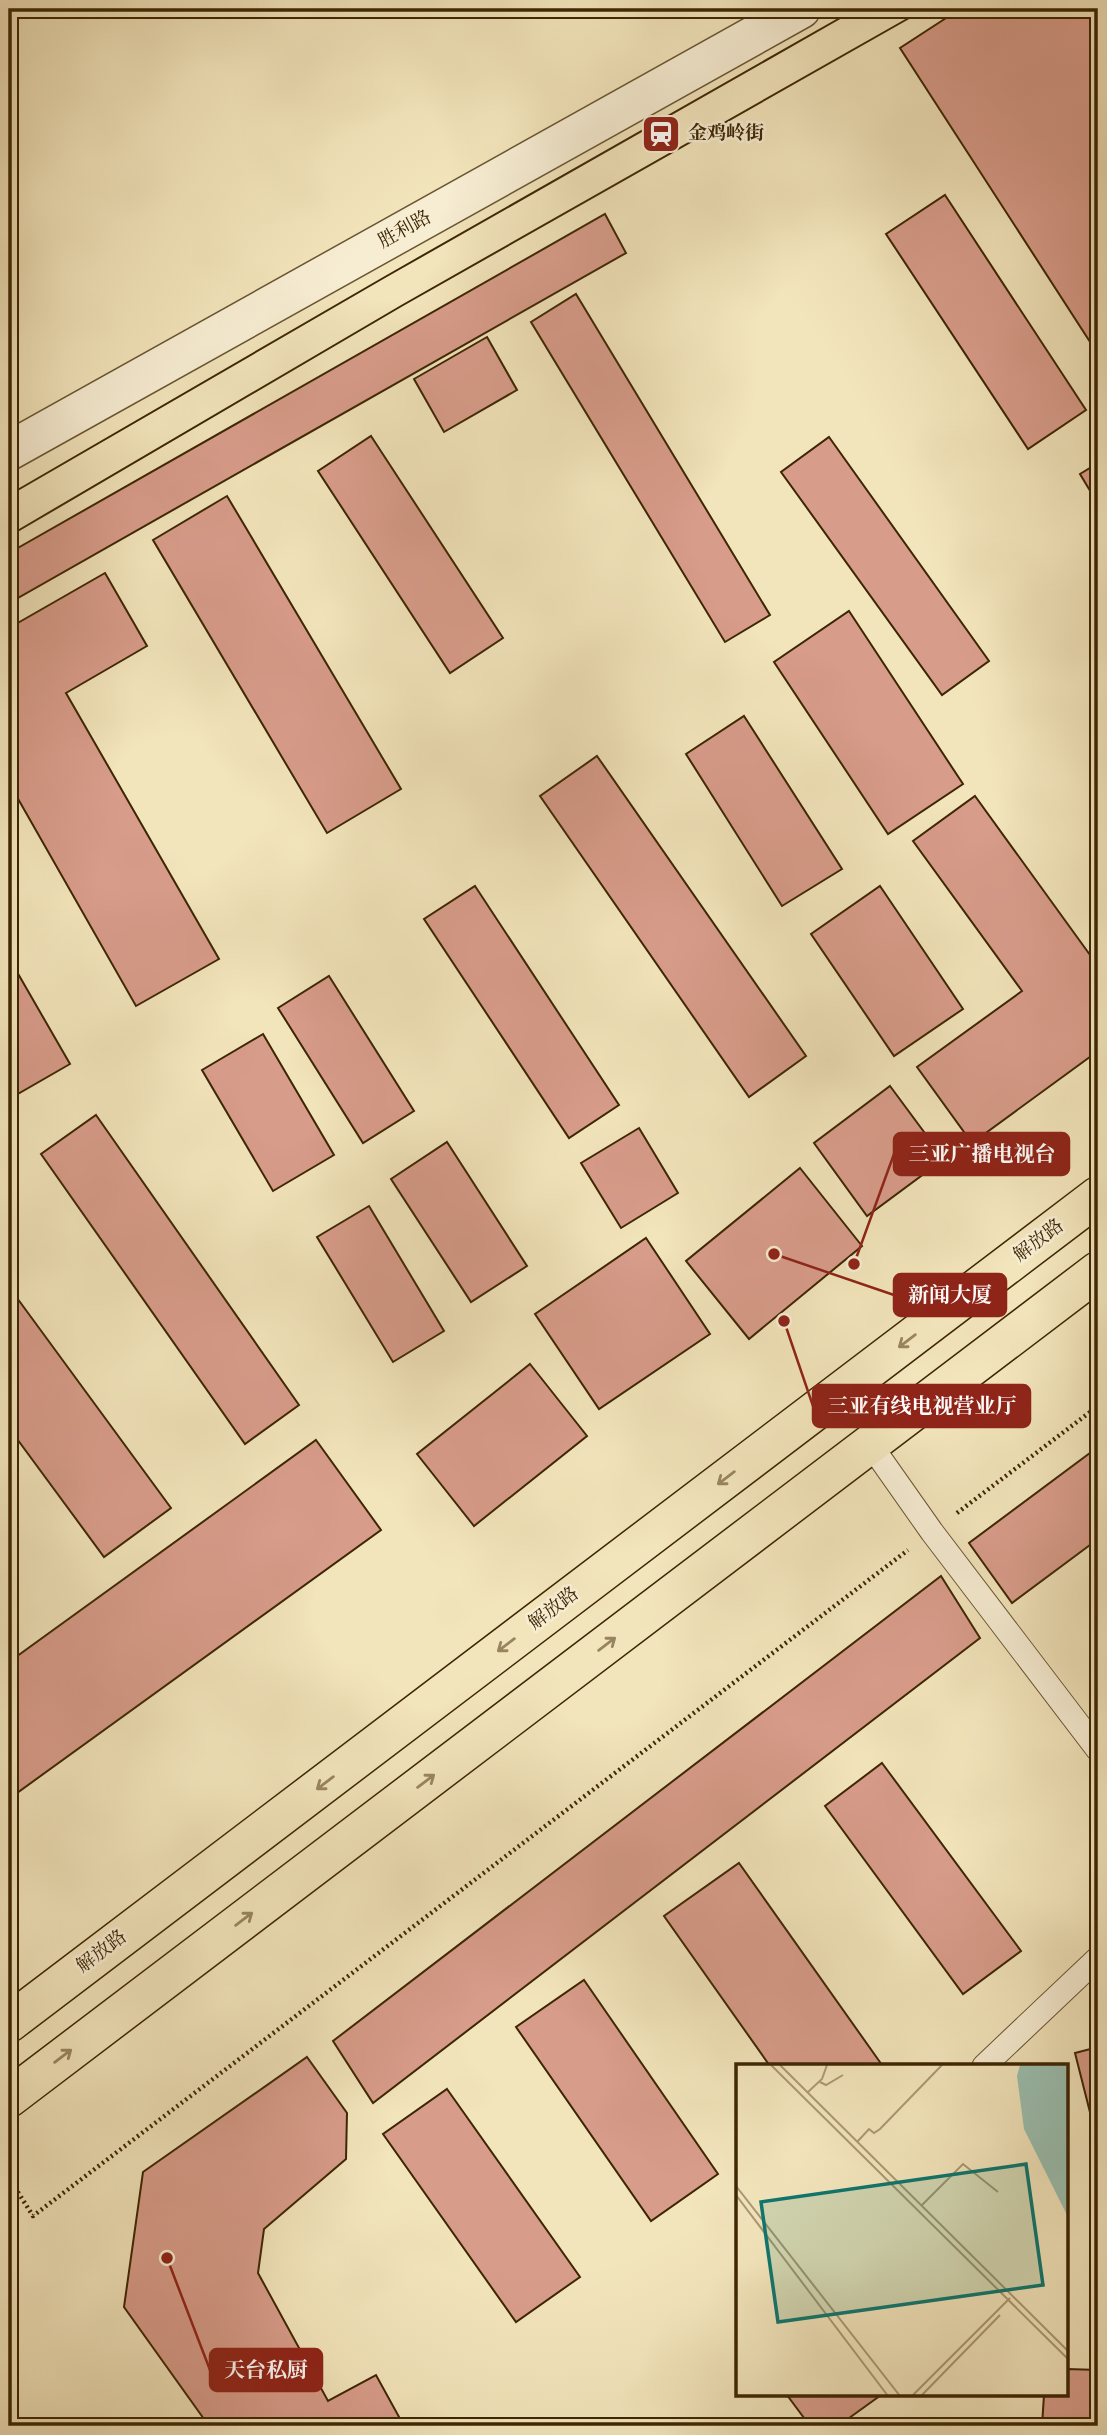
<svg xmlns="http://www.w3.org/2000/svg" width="1107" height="2435" font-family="'IM FELL English','Noto Serif SC',serif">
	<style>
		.building { fill: #d89c8a; stroke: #3d2604; stroke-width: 2 }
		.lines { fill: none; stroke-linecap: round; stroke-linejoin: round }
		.service-casing { stroke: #6a5632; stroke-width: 25 }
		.tertiary-casing { stroke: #6a5632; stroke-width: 41 }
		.primary-casing { stroke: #3d2604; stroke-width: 41 }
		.path { stroke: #3d2604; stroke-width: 4.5; stroke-dasharray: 2 3.5; stroke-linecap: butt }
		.service { stroke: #f7edd3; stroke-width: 23 }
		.tertiary { stroke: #f7edd3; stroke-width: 38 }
		.primary { stroke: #f2e4bb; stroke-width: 38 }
		.tram { stroke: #3d2604; stroke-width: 2 }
		.oneway { stroke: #988560 }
		.labels { text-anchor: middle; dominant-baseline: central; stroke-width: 5; stroke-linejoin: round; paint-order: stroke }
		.poi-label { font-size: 19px; font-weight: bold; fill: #3d2604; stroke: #f7edd3; text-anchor: start }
		.street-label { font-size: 19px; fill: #3d2604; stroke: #f7edd3 }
		.inset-road { fill: none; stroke: #aa9872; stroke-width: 2 }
		.view { fill: #0f766e; fill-opacity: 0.15; stroke: #0f766e; stroke-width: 3.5 }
		.inset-edge { fill: none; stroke: #3d2604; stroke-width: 3.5 }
		.leader { fill: none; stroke: #8f2418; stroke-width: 2.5 }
		.callout-dot { fill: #8f2418; stroke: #f7edd3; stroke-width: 2.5 }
		.callout { fill: #8f2418; stroke: #8f2418; stroke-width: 2.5 }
		.callout-label { font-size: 21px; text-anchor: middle; font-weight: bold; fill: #fff }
	</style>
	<rect width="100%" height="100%" fill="#f2e4bb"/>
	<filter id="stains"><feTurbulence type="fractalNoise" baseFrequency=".00286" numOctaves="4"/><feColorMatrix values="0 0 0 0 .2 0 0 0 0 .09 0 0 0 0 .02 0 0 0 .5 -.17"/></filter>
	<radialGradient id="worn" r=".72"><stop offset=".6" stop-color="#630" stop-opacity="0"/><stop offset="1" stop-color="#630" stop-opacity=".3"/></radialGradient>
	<g class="building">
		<polygon points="960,9 1098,9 1098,345 1094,348 900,48"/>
		<polygon points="945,195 1086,410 1028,449 886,234"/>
		<polygon points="605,214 626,253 9,603 9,553"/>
		<polygon points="576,294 770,615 725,642 531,322"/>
		<polygon points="487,337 517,390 444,432 414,379"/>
		<polygon points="371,436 503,638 450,673 318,471"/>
		<polygon points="829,437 989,661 942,695 781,472"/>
		<polygon points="1098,463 1098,504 1080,474"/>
		<polygon points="227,496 401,789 327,833 153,540"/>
		<polygon points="105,573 147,646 66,693 219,959 136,1006 9,783 9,628"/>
		<polygon points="849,611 963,784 888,834 774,662"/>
		<polygon points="744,716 842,869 782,906 686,754"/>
		<polygon points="597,756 806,1056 749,1097 540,796"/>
		<polygon points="975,796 1098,966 1098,1051 972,1143 917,1067 1022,991 913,841"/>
		<polygon points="475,886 619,1105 569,1138 424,919"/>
		<polygon points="880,886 963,1009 894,1056 811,934"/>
		<polygon points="9,958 70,1064 9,1099"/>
		<polygon points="329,976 414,1111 363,1143 278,1008"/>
		<polygon points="263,1034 334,1155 273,1191 202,1070"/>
		<polygon points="890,1086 944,1159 867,1216 814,1143"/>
		<polygon points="96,1115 299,1405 245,1444 41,1154"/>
		<polygon points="639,1128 678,1193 621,1228 581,1163"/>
		<polygon points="447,1142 527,1266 471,1302 391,1179"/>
		<polygon points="800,1168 862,1246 749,1339 686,1261"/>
		<polygon points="369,1206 444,1331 393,1362 317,1237"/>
		<polygon points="646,1238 710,1334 599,1409 535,1314"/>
		<polygon points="9,1287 171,1508 104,1557 9,1428"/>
		<polygon points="530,1364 587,1436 474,1526 417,1454"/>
		<polygon points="316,1440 381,1530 17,1793 9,1781 9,1662"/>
		<polygon points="1098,1447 1098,1539 1012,1603 969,1543"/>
		<polygon points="941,1576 980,1638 373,2103 333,2041"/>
		<polygon points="882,1763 1021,1951 963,1994 825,1806"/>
		<polygon points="739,1863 882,2065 882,2066 770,2066 664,1916"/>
		<polygon points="584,1980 718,2174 651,2221 516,2027"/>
		<polygon points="1098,2047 1098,2144 1075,2053"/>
		<polygon points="307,2057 347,2113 346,2159 264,2229 258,2273 328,2401 376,2375 404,2426 209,2426 124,2307 143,2172"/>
		<polygon points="447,2089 580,2277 516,2322 383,2134"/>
		<polygon points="1067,2369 1098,2370 1098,2426 1042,2426 1044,2395 1067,2395"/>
		<polygon points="787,2395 881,2395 838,2426 810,2426"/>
	</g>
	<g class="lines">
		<g class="service-casing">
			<g id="service">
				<polyline points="870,1444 932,1532 1098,1750"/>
				<polyline points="984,2066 1098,1958"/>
			</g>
		</g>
		<g class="tertiary-casing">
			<polyline id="tertiary" points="9,451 801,9"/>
		</g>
		<g class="primary-casing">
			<g id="primary">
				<polyline points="9,2023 1098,1196"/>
				<polyline points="9,2098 1098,1271"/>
			</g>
		</g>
		<g class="path">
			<polyline points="957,1513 1098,1406"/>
			<polyline points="9,2178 33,2216 908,1550"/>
		</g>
		<use href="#service" class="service"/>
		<use href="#tertiary" class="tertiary"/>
		<use href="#primary" class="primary"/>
		<g class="tram">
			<polyline points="9,495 385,277 856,9"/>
			<polyline points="9,536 403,305 925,9"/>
		</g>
	</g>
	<defs><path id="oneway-shaft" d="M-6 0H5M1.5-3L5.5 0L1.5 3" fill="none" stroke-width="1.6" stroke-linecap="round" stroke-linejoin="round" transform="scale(1.75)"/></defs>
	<g class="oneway">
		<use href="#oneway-shaft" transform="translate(907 1341) rotate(143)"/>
		<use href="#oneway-shaft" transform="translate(726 1478) rotate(143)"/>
		<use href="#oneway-shaft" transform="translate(607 1644) rotate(-37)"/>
		<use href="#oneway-shaft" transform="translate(506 1645) rotate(143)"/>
		<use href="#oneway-shaft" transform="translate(426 1781) rotate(-37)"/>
		<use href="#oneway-shaft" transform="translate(325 1783) rotate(143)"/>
		<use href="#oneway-shaft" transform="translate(244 1919) rotate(-37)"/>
		<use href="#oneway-shaft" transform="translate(63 2056) rotate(-37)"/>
	</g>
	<defs>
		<g id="station-square" transform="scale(2.0125)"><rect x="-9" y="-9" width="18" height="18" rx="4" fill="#8f2418" stroke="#f7edd3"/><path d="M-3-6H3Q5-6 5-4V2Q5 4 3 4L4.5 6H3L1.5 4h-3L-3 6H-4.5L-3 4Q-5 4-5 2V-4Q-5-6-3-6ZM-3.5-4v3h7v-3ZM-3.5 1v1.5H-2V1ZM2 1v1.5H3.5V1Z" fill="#fff"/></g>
	</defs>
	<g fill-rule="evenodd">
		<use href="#station-square" x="661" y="134"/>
	</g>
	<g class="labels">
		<g class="poi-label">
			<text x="688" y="134">金鸡岭街</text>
		</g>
		<g class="street-label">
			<text transform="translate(405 230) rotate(-29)">胜利路</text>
			<text transform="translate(1039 1241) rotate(-37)">解放路</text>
			<text transform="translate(554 1609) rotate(-37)">解放路</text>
			<text transform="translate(102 1952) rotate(-37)">解放路</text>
		</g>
	</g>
	<g transform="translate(736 2064)">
		<rect width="332" height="332" fill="#f2e4bb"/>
		<path d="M284,1H332V153L288,65L281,12Z" fill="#9bbfb0"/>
		<path class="inset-road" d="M35,1L333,296M44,1L333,288M84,18L90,21L107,11M72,28L86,15L91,1M121,78L133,65L138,69L144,65L206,1M0,122L164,332M0,131L152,332M186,141L227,100L262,128M176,332L274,234M185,332L264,251"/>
		<path class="view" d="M290,100L307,221L42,258L25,138Z"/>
		<rect width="332" height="332" class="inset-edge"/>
	</g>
	<path class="leader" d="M854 1264L894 1154M774 1254L894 1295M784 1321L813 1406M167 2258L210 2370"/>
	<g class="callout-dot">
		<circle cx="854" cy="1264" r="7"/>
		<circle cx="774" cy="1254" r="7"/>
		<circle cx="784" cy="1321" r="7"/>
		<circle cx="167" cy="2258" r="7"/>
	</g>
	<g class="callout">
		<rect x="894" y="1133" width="175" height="42" rx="7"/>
		<rect x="894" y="1274" width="112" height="42" rx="7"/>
		<rect x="813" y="1385" width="217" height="42" rx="7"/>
		<rect x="210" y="2349" width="112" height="42" rx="7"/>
	</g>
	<g class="callout-label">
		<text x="982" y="1161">三亚广播电视台</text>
		<text x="950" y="1302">新闻大厦</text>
		<text x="922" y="1413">三亚有线电视营业厅</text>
		<text x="266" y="2377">天台私厨</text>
	</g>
	<rect width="1107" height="2435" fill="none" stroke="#f2e4bb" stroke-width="35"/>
	<rect x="10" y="10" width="1086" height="2414" fill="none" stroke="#3d2604" stroke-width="3.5"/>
	<rect x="18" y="18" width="1072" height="2400" fill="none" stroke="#3d2604" stroke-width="2"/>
	<rect width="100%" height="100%" filter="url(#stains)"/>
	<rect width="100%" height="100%" fill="url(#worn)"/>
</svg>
